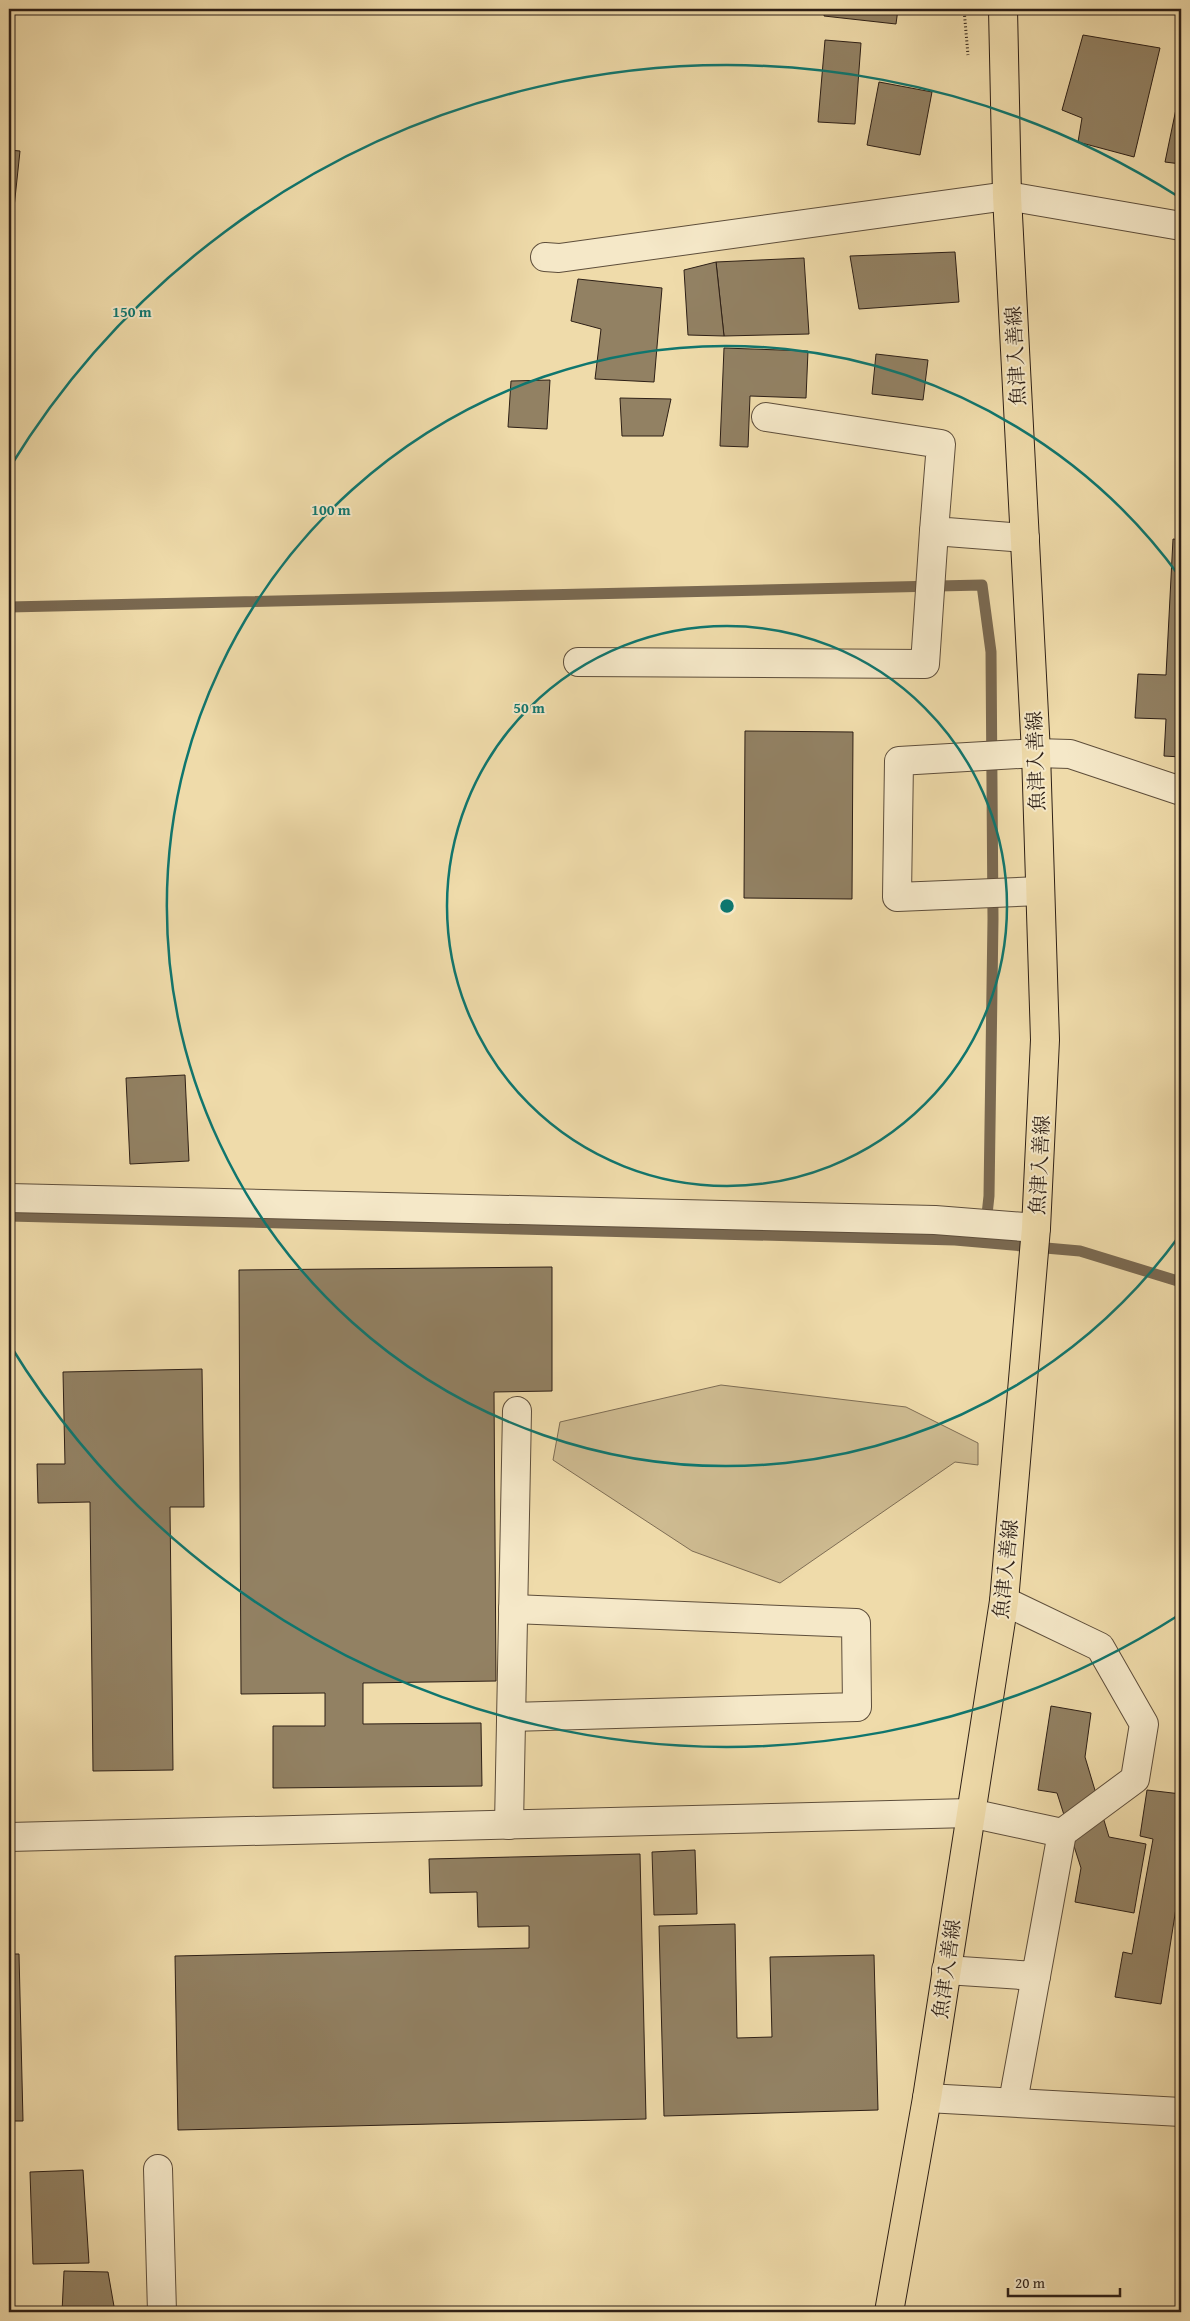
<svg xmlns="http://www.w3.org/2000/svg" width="1190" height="2321" font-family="'Gentium Book Plus','Noto Serif JP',serif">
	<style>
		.green { fill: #cebb91; stroke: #7e6d54 }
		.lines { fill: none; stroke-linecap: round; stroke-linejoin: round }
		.stream { stroke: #7a6951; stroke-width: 11 }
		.building { fill: #928163; stroke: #2d1f16 }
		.minor-casing { stroke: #5e4e3b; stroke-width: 30 }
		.major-casing { stroke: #2d1f16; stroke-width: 30 }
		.path { stroke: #2d1f16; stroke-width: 3; stroke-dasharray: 1 2.5; stroke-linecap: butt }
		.minor { stroke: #f5e8c8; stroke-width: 28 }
		.major { stroke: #efdbaa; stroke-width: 28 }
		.ring { fill: none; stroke: #0f766e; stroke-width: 2.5 }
		.labels { text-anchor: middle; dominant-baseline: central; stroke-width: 4; stroke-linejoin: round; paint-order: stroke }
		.street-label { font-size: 20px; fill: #2d1f16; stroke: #f5e8c8 }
		.centre { fill: #0f766e; stroke: #f5e8c8; stroke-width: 2.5 }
		.ring-label { font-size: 15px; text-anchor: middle; font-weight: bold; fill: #0f766e; stroke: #f5e8c8; stroke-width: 4; stroke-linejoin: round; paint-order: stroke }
	</style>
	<rect width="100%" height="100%" fill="#efdbaa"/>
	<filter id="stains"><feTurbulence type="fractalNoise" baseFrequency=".004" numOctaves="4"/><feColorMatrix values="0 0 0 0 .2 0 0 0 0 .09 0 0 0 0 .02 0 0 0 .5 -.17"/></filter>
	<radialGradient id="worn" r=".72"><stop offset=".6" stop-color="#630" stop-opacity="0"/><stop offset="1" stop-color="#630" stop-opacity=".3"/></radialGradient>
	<polygon class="green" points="721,1385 906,1407 978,1443 978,1465 955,1462 780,1583 692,1551 553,1460 560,1422"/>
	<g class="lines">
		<g class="stream">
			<polyline points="9,607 982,585 991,652 993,919 989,1196 984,1242"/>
			<polyline points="9,1216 955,1240 1080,1251 1181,1282"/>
		</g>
	</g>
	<g class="building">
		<polygon points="825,9 898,9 896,24 824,16"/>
		<polygon points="1083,35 1160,48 1134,157 1078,142 1082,118 1062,110"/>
		<polygon points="825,40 861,43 855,124 818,122"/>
		<polygon points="879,82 932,92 920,155 867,145"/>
		<polygon points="1181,85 1181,164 1165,162"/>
		<polygon points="9,150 20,151 9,255"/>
		<polygon points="955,252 959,302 859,309 850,256"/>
		<polygon points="804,258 809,334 724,336 716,262"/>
		<polygon points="716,262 724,336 688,335 684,270"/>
		<polygon points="578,279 662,288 654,382 595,379 601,329 571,321"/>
		<polygon points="724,348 808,351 806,398 750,396 748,447 720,446"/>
		<polygon points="876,354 928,360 923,400 872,394"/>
		<polygon points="550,380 547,429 508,427 511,381"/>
		<polygon points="620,398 671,399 663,436 622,436"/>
		<polygon points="1173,539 1181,540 1181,757 1164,756 1166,719 1135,718 1138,674 1166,675"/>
		<polygon points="745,731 853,732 852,899 744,898"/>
		<polygon points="185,1075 189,1161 130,1164 126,1078"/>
		<polygon points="552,1267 552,1391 494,1392 496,1681 363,1683 363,1724 481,1723 482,1786 273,1788 273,1726 325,1726 325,1693 241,1694 239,1270"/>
		<polygon points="202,1369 204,1507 170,1507 173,1770 93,1771 90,1502 38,1503 37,1464 65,1464 63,1372"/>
		<polygon points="1051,1706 1091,1713 1085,1757 1109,1837 1146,1844 1134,1913 1075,1902 1081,1868 1057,1793 1038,1790"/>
		<polygon points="1147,1790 1181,1794 1181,1876 1161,2004 1115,1997 1123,1952 1132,1954 1153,1839 1140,1836"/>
		<polygon points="695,1850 697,1914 654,1915 652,1852"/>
		<polygon points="640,1854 646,2119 178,2130 175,1956 529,1948 529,1926 478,1927 477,1892 430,1893 429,1859"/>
		<polygon points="735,1924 737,2038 772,2037 770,1957 874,1955 878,2110 664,2116 659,1926"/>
		<polygon points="9,1954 19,1954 23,2121 9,2121"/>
		<polygon points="83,2170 89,2263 33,2264 30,2172"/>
		<polygon points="64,2271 108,2272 115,2312 62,2312"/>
	</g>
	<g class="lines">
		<g class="minor-casing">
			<g id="minor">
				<polyline points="545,257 559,258 1007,196 1181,226"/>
				<polyline points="766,417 941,444 934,531 1025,538"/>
				<polyline points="578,662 925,664 934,531"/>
				<polyline points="1040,891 897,897 899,761 1036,753 1070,754 1181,791"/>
				<polyline points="9,1198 935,1220 1036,1228"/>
				<polyline points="511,1717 857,1707 856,1623 513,1609"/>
				<polyline points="509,1825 517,1411"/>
				<polyline points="9,1837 970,1813 1062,1833 1135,1779 1144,1724 1100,1647 1004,1601"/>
				<polyline points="946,1970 1036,1976 1062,1833"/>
				<polyline points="927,2098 1181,2112"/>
				<polyline points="1013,2102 1036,1976"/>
				<polyline points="158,2169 162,2312"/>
			</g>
		</g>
		<g class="major-casing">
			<polyline id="major" points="889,2312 927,2098 1004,1601 1036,1228 1045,1040 1036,753 1007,196 1003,9"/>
		</g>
		<polyline class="path" points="964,9 968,55"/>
		<use href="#minor" class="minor"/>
		<use href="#major" class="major"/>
	</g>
	<g class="ring">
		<circle cx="727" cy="906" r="280"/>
		<path d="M1180 1235A560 560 0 1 1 1180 577"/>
		<path d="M1179 1615A841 841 0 0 1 10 1345M10 467A841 841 0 0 1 1179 197"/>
	</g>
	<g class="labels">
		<g class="street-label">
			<text transform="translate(1015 356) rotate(-93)">魚津入善線</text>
			<text transform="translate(1035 761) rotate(-92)">魚津入善線</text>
			<text transform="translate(1039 1165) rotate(-87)">魚津入善線</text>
			<text transform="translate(1005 1569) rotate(-84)">魚津入善線</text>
			<text transform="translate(946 1969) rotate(-82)">魚津入善線</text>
		</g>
	</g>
	<circle cx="727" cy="906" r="8" class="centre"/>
	<g class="ring-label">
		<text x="132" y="317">150 m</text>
		<text x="331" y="515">100 m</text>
		<text x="529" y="713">50 m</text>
	</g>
	<rect width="1190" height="2321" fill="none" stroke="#efdbaa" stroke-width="30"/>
	<rect x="10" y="10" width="1170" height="2301" fill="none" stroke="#2d1f16" stroke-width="2.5"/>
	<rect x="15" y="15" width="1160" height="2291" fill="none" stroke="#2d1f16"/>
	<path d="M1008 2288v8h112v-8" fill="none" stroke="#2d1f16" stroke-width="2.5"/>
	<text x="1015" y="2288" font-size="15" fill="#2d1f16" stroke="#f5e8c8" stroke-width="4" paint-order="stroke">20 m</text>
	<rect width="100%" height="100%" filter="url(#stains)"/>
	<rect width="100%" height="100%" fill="url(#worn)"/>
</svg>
